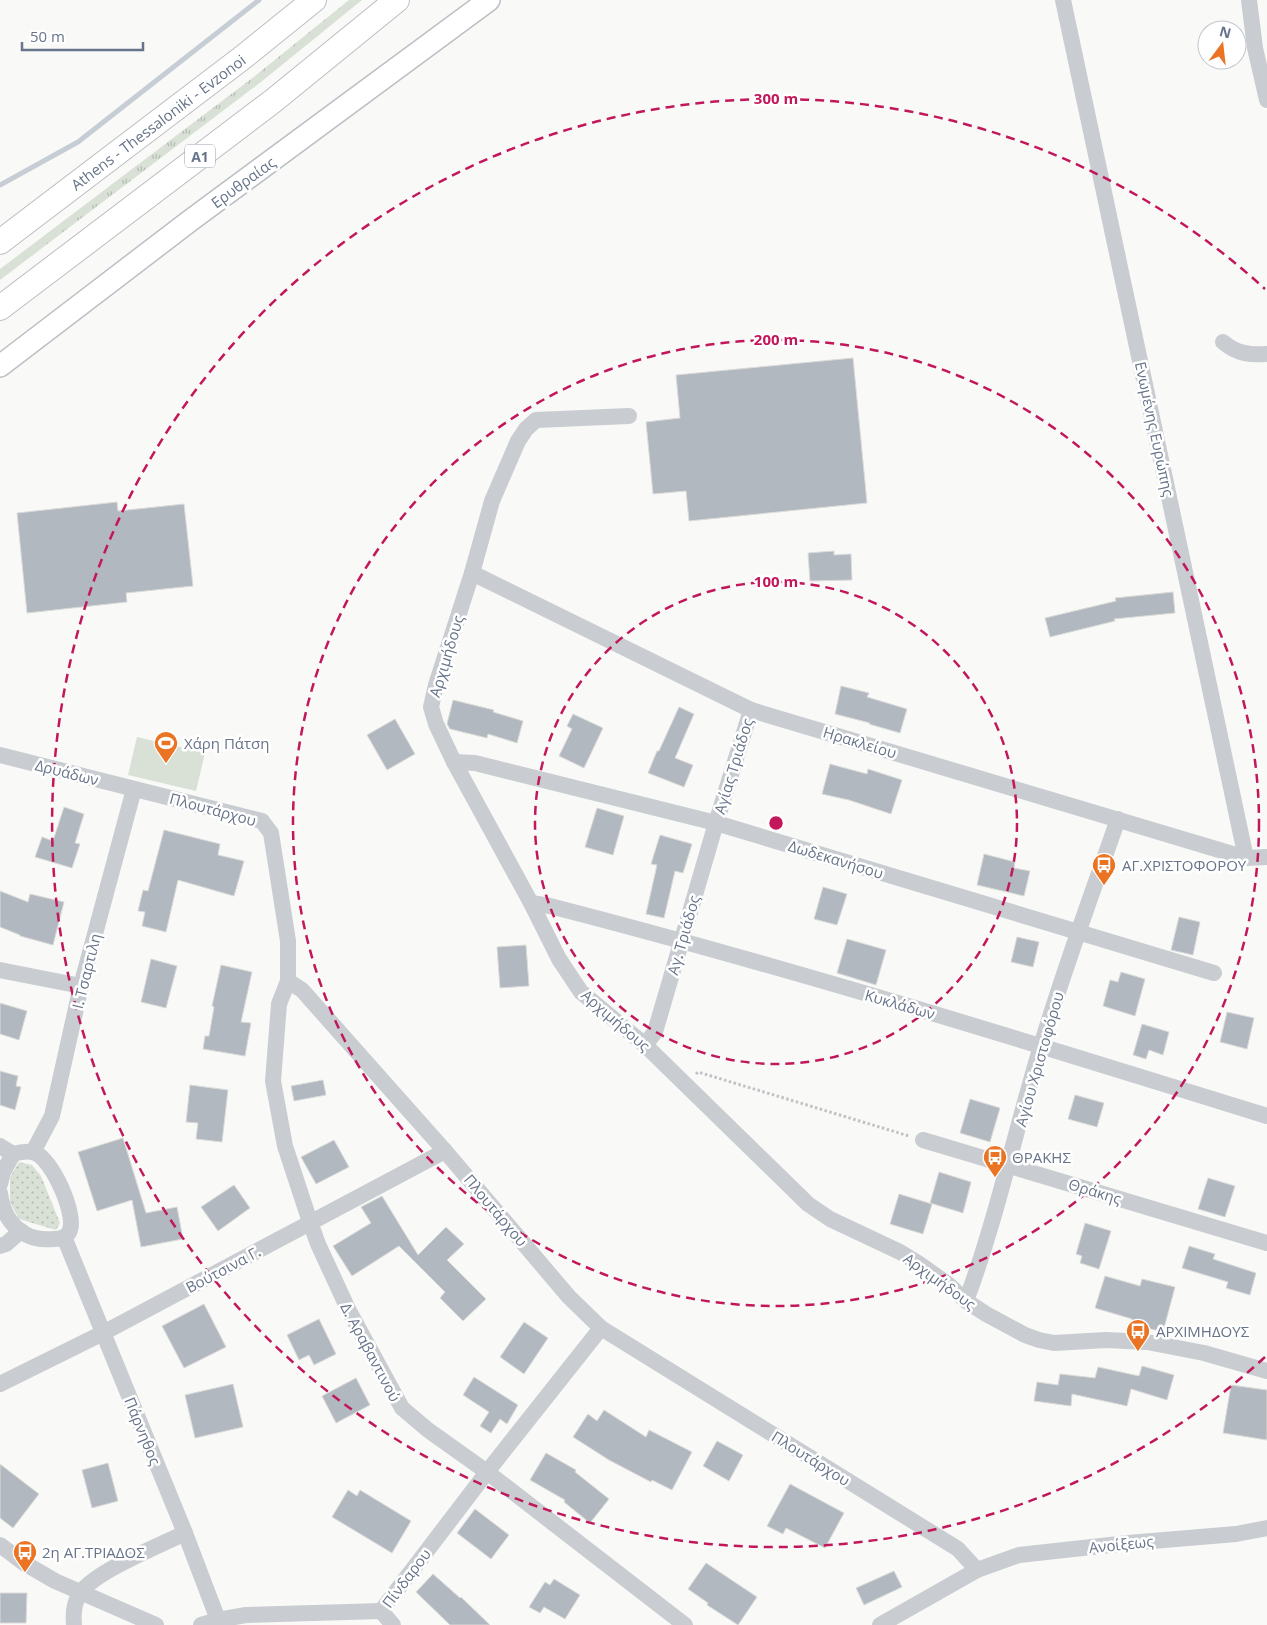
<svg xmlns="http://www.w3.org/2000/svg" width="1267" height="1625" font-family="'Open Sans',sans-serif">
	<style>
		.grass { fill: url(#grass-tufts) }
		.park { fill: url(#park-dots) }
		.garden { fill: #d9e1d7 }
		.lines { fill: none; stroke-linecap: round; stroke-linejoin: round }
		.stream { stroke: #c6cdd4; stroke-width: 5 }
		.building { fill: #b2b8bf; stroke: #dbdbd9 }
		.major-casing { stroke: #bcbfc4; stroke-width: 24 }
		.highway-casing { stroke: #bbbec2; stroke-width: 26 }
		.path { stroke: #c0c2c5; stroke-width: 3; stroke-dasharray: 2.5 2.5; stroke-linecap: butt }
		.minor { stroke: #c9ccd0; stroke-width: 16 }
		.major { stroke: #fff; stroke-width: 21 }
		.highway { stroke: #fff; stroke-width: 24 }
		.ring { fill: none; stroke: #c2185b; stroke-width: 2.5; stroke-dasharray: 9 6 }
		.labels { text-anchor: middle; dominant-baseline: central; stroke-width: 5; stroke-linejoin: round; paint-order: stroke }
		.shield { fill: #fff; stroke: #959eac; stroke-width: 1 }
		.shield-label { font-size: 14px; font-weight: bold; fill: #677489 }
		.street-label { font-size: 15px; fill: #677489; stroke: #fff }
		.poi-label { font-size: 15px; fill: #677489; stroke: #fff; text-anchor: start }
		.centre { fill: #c2185b; stroke: #fff; stroke-width: 2.5 }
		.ring-label { font-size: 15px; text-anchor: middle; font-weight: bold; fill: #c2185b; stroke: #fff; stroke-width: 5; stroke-linejoin: round; paint-order: stroke }
	</style>
	<defs>
		<pattern id="grass-tufts" width="24" height="20" patternUnits="userSpaceOnUse" patternTransform="scale(1.25)"><rect width="24" height="20" fill="#d9e1d7"/><path d="M3 7l-1-3M5 7V3M7 7l1-3M15 17l-1-3M17 17v-4M19 17l1-3" fill="none" stroke="#b4bbb4"/></pattern>
		<pattern id="park-dots" width="8" height="8" patternUnits="userSpaceOnUse" patternTransform="scale(1.25)"><rect width="8" height="8" fill="#d9e1d7"/><path d="M2 2h.1M6 6h.1" fill="none" stroke="#b4bbb4" stroke-width="1.8" stroke-linecap="round"/></pattern>
	</defs>
	<rect width="100%" height="100%" fill="#f9f9f7"/>
	<polygon class="grass" points="349,0 362,0 261,82 0,280 0,269 255,76"/>
	<polygon class="park" points="19,1162 32,1165 41,1176 60,1223 56,1230 19,1219 10,1202 10,1177"/>
	<polygon class="garden" points="137,737 205,753 196,791 128,775"/>
	<g class="lines">
		<polyline class="stream" points="0,185 78,142 259,0"/>
	</g>
	<g class="building">
		<polygon points="853,358 867,503 689,521 686,491 653,494 646,422 680,418 676,375"/>
		<polygon points="117,502 118,511 184,504 193,586 126,593 127,602 27,613 17,513"/>
		<polygon points="834,551 834,555 851,554 852,580 810,581 808,553"/>
		<polygon points="1173,592 1175,613 1114,619 1115,621 1050,637 1045,618 1116,601 1115,598"/>
		<polygon points="841,686 869,693 867,697 907,709 900,733 869,724 870,723 835,714"/>
		<polygon points="453,700 494,710 493,712 523,721 517,743 488,734 487,738 450,729 447,724"/>
		<polygon points="679,707 694,714 675,758 693,765 684,787 648,773 657,751 659,751"/>
		<polygon points="573,714 603,728 584,768 559,756 572,729 567,726"/>
		<polygon points="395,719 415,754 387,770 367,735"/>
		<polygon points="830,764 867,774 868,769 902,780 891,814 849,800 822,794"/>
		<polygon points="64,807 84,814 75,843 80,844 72,868 35,857 42,837 53,841"/>
		<polygon points="597,808 624,816 613,855 585,847"/>
		<polygon points="164,830 220,844 218,855 244,861 234,896 178,880 166,932 142,926 145,912 138,911 143,890 148,891"/>
		<polygon points="660,835 692,844 683,873 675,871 664,918 646,914 657,865 651,864"/>
		<polygon points="984,854 1015,862 1014,868 1030,871 1024,896 977,885"/>
		<polygon points="823,887 847,894 837,925 814,919"/>
		<polygon points="0,891 28,902 30,894 64,902 53,945 20,936 20,935 0,927"/>
		<polygon points="1179,917 1200,922 1193,955 1171,950"/>
		<polygon points="1017,937 1039,942 1033,967 1011,962"/>
		<polygon points="847,939 886,950 876,985 837,973"/>
		<polygon points="526,945 529,986 500,988 497,947"/>
		<polygon points="151,959 177,966 166,1008 141,1002"/>
		<polygon points="221,965 252,972 241,1022 251,1023 245,1056 203,1049 205,1036 209,1036 214,1007 212,1006"/>
		<polygon points="1121,972 1145,979 1135,1016 1103,1006 1110,980 1118,982"/>
		<polygon points="0,1003 27,1011 19,1040 0,1034"/>
		<polygon points="1227,1012 1254,1018 1247,1049 1220,1042"/>
		<polygon points="1142,1024 1169,1032 1163,1055 1149,1050 1146,1059 1133,1055"/>
		<polygon points="0,1071 18,1076 16,1086 21,1087 15,1110 0,1105"/>
		<polygon points="323,1080 326,1095 294,1101 291,1086"/>
		<polygon points="190,1085 228,1090 222,1142 196,1139 198,1123 186,1122"/>
		<polygon points="1075,1095 1104,1103 1097,1127 1068,1119"/>
		<polygon points="970,1099 1000,1108 990,1142 960,1133"/>
		<polygon points="123,1138 146,1213 177,1207 183,1239 141,1247 132,1200 97,1211 78,1152"/>
		<polygon points="334,1140 349,1167 316,1184 301,1157"/>
		<polygon points="939,1172 971,1182 963,1213 930,1203"/>
		<polygon points="1208,1178 1235,1186 1225,1217 1198,1209"/>
		<polygon points="234,1185 250,1208 218,1231 201,1207"/>
		<polygon points="899,1194 932,1204 923,1234 890,1224"/>
		<polygon points="382,1196 418,1255 446,1227 464,1244 447,1260 486,1299 463,1321 440,1298 445,1292 399,1246 352,1276 333,1246 371,1223 361,1207"/>
		<polygon points="1085,1223 1111,1231 1099,1269 1080,1263 1082,1256 1076,1254"/>
		<polygon points="1189,1246 1215,1254 1213,1259 1256,1273 1250,1295 1226,1288 1228,1282 1182,1268"/>
		<polygon points="1105,1276 1140,1286 1142,1279 1175,1287 1163,1332 1131,1324 1132,1319 1095,1308"/>
		<polygon points="204,1304 226,1347 184,1368 162,1326"/>
		<polygon points="319,1319 336,1354 314,1365 309,1355 299,1360 287,1335"/>
		<polygon points="524,1322 548,1338 524,1374 500,1357"/>
		<polygon points="1142,1366 1174,1375 1167,1400 1131,1389 1127,1406 1072,1394 1071,1406 1034,1401 1037,1382 1058,1385 1060,1374 1095,1378 1098,1367 1139,1376"/>
		<polygon points="474,1377 518,1405 507,1424 500,1419 491,1433 480,1426 489,1412 463,1395"/>
		<polygon points="356,1378 370,1405 336,1423 322,1396"/>
		<polygon points="233,1384 243,1427 195,1438 185,1395"/>
		<polygon points="1231,1385 1267,1390 1267,1440 1223,1433"/>
		<polygon points="604,1410 646,1437 649,1430 692,1452 672,1490 652,1480 651,1482 609,1460 573,1437 588,1414 597,1421"/>
		<polygon points="717,1441 743,1455 729,1481 703,1466"/>
		<polygon points="546,1453 576,1470 575,1472 609,1499 590,1523 564,1502 565,1500 530,1480"/>
		<polygon points="108,1463 118,1501 92,1508 82,1470"/>
		<polygon points="0,1464 39,1494 13,1528 0,1518"/>
		<polygon points="790,1484 844,1513 825,1548 786,1528 783,1534 767,1526"/>
		<polygon points="348,1490 357,1496 360,1490 411,1521 392,1553 332,1517"/>
		<polygon points="475,1509 509,1535 491,1559 457,1533"/>
		<polygon points="706,1563 757,1597 738,1625 707,1605 708,1603 688,1589"/>
		<polygon points="894,1571 902,1587 864,1605 856,1588"/>
		<polygon points="433,1574 460,1598 461,1597 490,1625 450,1625 416,1592"/>
		<polygon points="554,1579 580,1595 565,1619 544,1607 540,1613 529,1607 545,1582 550,1585"/>
		<polygon points="0,1593 27,1593 26,1623 0,1623"/>
	</g>
	<g class="lines">
		<g class="major-casing">
			<polyline id="major" points="0,366 191,220 489,0"/>
		</g>
		<g class="highway-casing">
			<g id="highway">
				<polyline points="0,242 242,58 314,0"/>
				<polyline points="0,308 273,101 397,0"/>
			</g>
		</g>
		<polyline class="path" points="696,1074 698,1072 909,1136"/>
		<g class="minor">
			<polyline points="1063,0 1246,858"/>
			<polyline points="1249,0 1255,48 1267,100"/>
			<path d="M1223,342C1237,354 1250,355 1267,354"/>
			<polyline points="629,416 536,420 526,429 518,441 492,501 472,573 436,685 431,707 436,724 454,762 531,903 559,959 581,992 645,1045 808,1204 830,1219 900,1252 918,1263 949,1285 966,1301 986,1314 1025,1335 1039,1340 1054,1343 1106,1340 1147,1342 1204,1353 1267,1371"/>
			<polyline points="472,573 751,710 1246,858 1267,857"/>
			<polyline points="0,755 262,821 271,833 288,941 288,981 279,1004 273,1081 285,1146 310,1222 318,1244 348,1309 402,1408 428,1430 487,1472 685,1625"/>
			<polyline points="454,762 475,763 716,823 1214,973"/>
			<path d="M531,903L550,906C791,968 1029,1042 1267,1116"/>
			<polyline points="0,970 81,986"/>
			<polyline points="288,981 302,990 445,1151 569,1297 601,1328 958,1549 977,1570"/>
			<polyline points="645,1045 655,1032 716,823 751,710"/>
			<polyline points="923,1140 1267,1243"/>
			<polyline points="0,1146 13,1154"/>
			<polyline points="33,1152 52,1116 81,986 134,789"/>
			<path d="M0,1184L3,1172L13,1154C20,1152 28,1150 35,1153C52,1159 76,1213 70,1230C68,1237 60,1239 54,1239C44,1240 34,1239 25,1234C9,1225 2,1209 0,1193"/>
			<polyline points="64,1237 185,1533 220,1625"/>
			<polyline points="0,1246 6,1244 21,1231"/>
			<path d="M966,1301C997,1218 1015,1131 1041,1046C1064,969 1092,894 1118,819"/>
			<polyline points="0,1384 103,1333 445,1151"/>
			<polyline points="0,1545 24,1563 55,1581 156,1625"/>
			<polyline points="381,1611 487,1472 601,1328"/>
			<polyline points="381,1611 393,1625"/>
			<path d="M74,1625C73,1614 74,1601 81,1592C98,1570 159,1546 185,1533"/>
			<polyline points="201,1625 218,1620 246,1615 381,1611"/>
			<polyline points="880,1625 977,1570 1019,1555 1128,1543 1236,1534 1267,1528"/>
		</g>
		<use href="#major" class="major"/>
		<use href="#highway" class="highway"/>
	</g>
	<g class="ring">
		<circle cx="776" cy="823" r="241"/>
		<circle cx="776" cy="823" r="483"/>
		<path d="M1265 1357A724 724 0 1 1 1265 289"/>
	</g>
	<defs>
		<g id="stadium-pin" transform="scale(1.25)"><path d="M0 17L-7.5 6A9.5 9.5 0 1 1 7.5 6Z" fill="#eb7424" stroke="#fff"/><path d="M0-5a6.5 5 0 1 0 0 10a6.5 5 0 1 0 0-10ZM-3.5-1.8h7v3.6h-7Z" fill="#fff"/></g>
		<g id="bus-pin" transform="scale(1.25)"><path d="M0 17L-7.5 6A9.5 9.5 0 1 1 7.5 6Z" fill="#eb7424" stroke="#fff"/><path d="M-5-6H5V4H4V6H2V4H-2V6H-4V4H-5ZM-3.5-4V0h7V-4ZM-3.5 1.2v1.5H-2V1.2ZM2 1.2v1.5H3.5V1.2Z" fill="#fff"/></g>
	</defs>
	<g fill-rule="evenodd">
		<use href="#stadium-pin" x="166" y="743"/>
		<use href="#bus-pin" x="1104" y="865"/>
		<use href="#bus-pin" x="995" y="1157"/>
		<use href="#bus-pin" x="1138" y="1331"/>
		<use href="#bus-pin" x="25" y="1552"/>
	</g>
	<g class="labels">
		<rect class="shield" x="185" y="144.5" width="30" height="23" rx="4"/>
		<g class="shield-label">
			<text x="200" y="156">Α1</text>
		</g>
		<g class="street-label">
			<text transform="translate(158 122) rotate(-37)">Athens - Thessaloniki - Evzonoi</text>
			<text transform="translate(243 182) rotate(-36)">Ερυθραίας</text>
			<text transform="translate(1155 429) rotate(78)">Ενωμένης Ευρώπης</text>
			<text transform="translate(446 656) rotate(-73)">Αρχιμήδους</text>
			<text transform="translate(860 742) rotate(17)">Ηρακλείου</text>
			<text transform="translate(733 766) rotate(-73)">Αγίας Τριάδος</text>
			<text transform="translate(67 772) rotate(14)">Δρυάδων</text>
			<text transform="translate(213 809) rotate(15)">Πλουτάρχου</text>
			<text transform="translate(836 859) rotate(17)">Δωδεκανήσου</text>
			<text transform="translate(683 935) rotate(-74)">Αγ. Τριάδος</text>
			<text transform="translate(86 971) rotate(-76)">Ι. Τσαρτιλη</text>
			<text transform="translate(900 1004) rotate(16)">Κυκλάδων</text>
			<text transform="translate(616 1020) rotate(41)">Αρχιμήδους</text>
			<text transform="translate(1039 1059) rotate(-74)">Αγίου Χριστοφόρου</text>
			<text transform="translate(1095 1191) rotate(17)">Θράκης</text>
			<text transform="translate(496 1210) rotate(50)">Πλουτάρχου</text>
			<text transform="translate(223 1269) rotate(-28)">Βούτσινα Γ.</text>
			<text transform="translate(940 1281) rotate(36)">Αρχιμήδους</text>
			<text transform="translate(371 1352) rotate(62)">Δ. Αραβαντινού</text>
			<text transform="translate(143 1431) rotate(68)">Πάρνηθος</text>
			<text transform="translate(811 1458) rotate(32)">Πλουτάρχου</text>
			<text transform="translate(1121 1544) rotate(-6)">Ανοίξεως</text>
			<text transform="translate(406 1578) rotate(-53)">Πίνδαρου</text>
		</g>
		<g class="poi-label">
			<text x="184" y="743">Χάρη Πάτση</text>
			<text x="1122" y="865">ΑΓ.ΧΡΙΣΤΟΦΟΡΟΥ</text>
			<text x="1012" y="1157">ΘΡΑΚΗΣ</text>
			<text x="1156" y="1331">ΑΡΧΙΜΗΔΟΥΣ</text>
			<text x="42" y="1552">2η ΑΓ.ΤΡΙΑΔΟΣ</text>
		</g>
	</g>
	<circle cx="776" cy="823" r="8" class="centre"/>
	<g class="ring-label">
		<text x="776" y="104">300 m</text>
		<text x="776" y="345">200 m</text>
		<text x="776" y="587">100 m</text>
	</g>
	<g transform="translate(1222 45) rotate(15)"><circle r="24" fill="#ffffff" stroke="#c2c7d0"/>
	<path d="M0-4L9 19L0 12L-9 19Z" fill="#eb7424"/>
	<text y="-8" font-size="14" font-weight="bold" text-anchor="middle" fill="#677489">N</text>
	</g>
	<path d="M22 42v8h121v-8" fill="none" stroke="#677489" stroke-width="2.5"/>
	<text x="30" y="42" font-size="15" fill="#677489" stroke="#ffffff" stroke-width="4" paint-order="stroke">50 m</text>
</svg>
